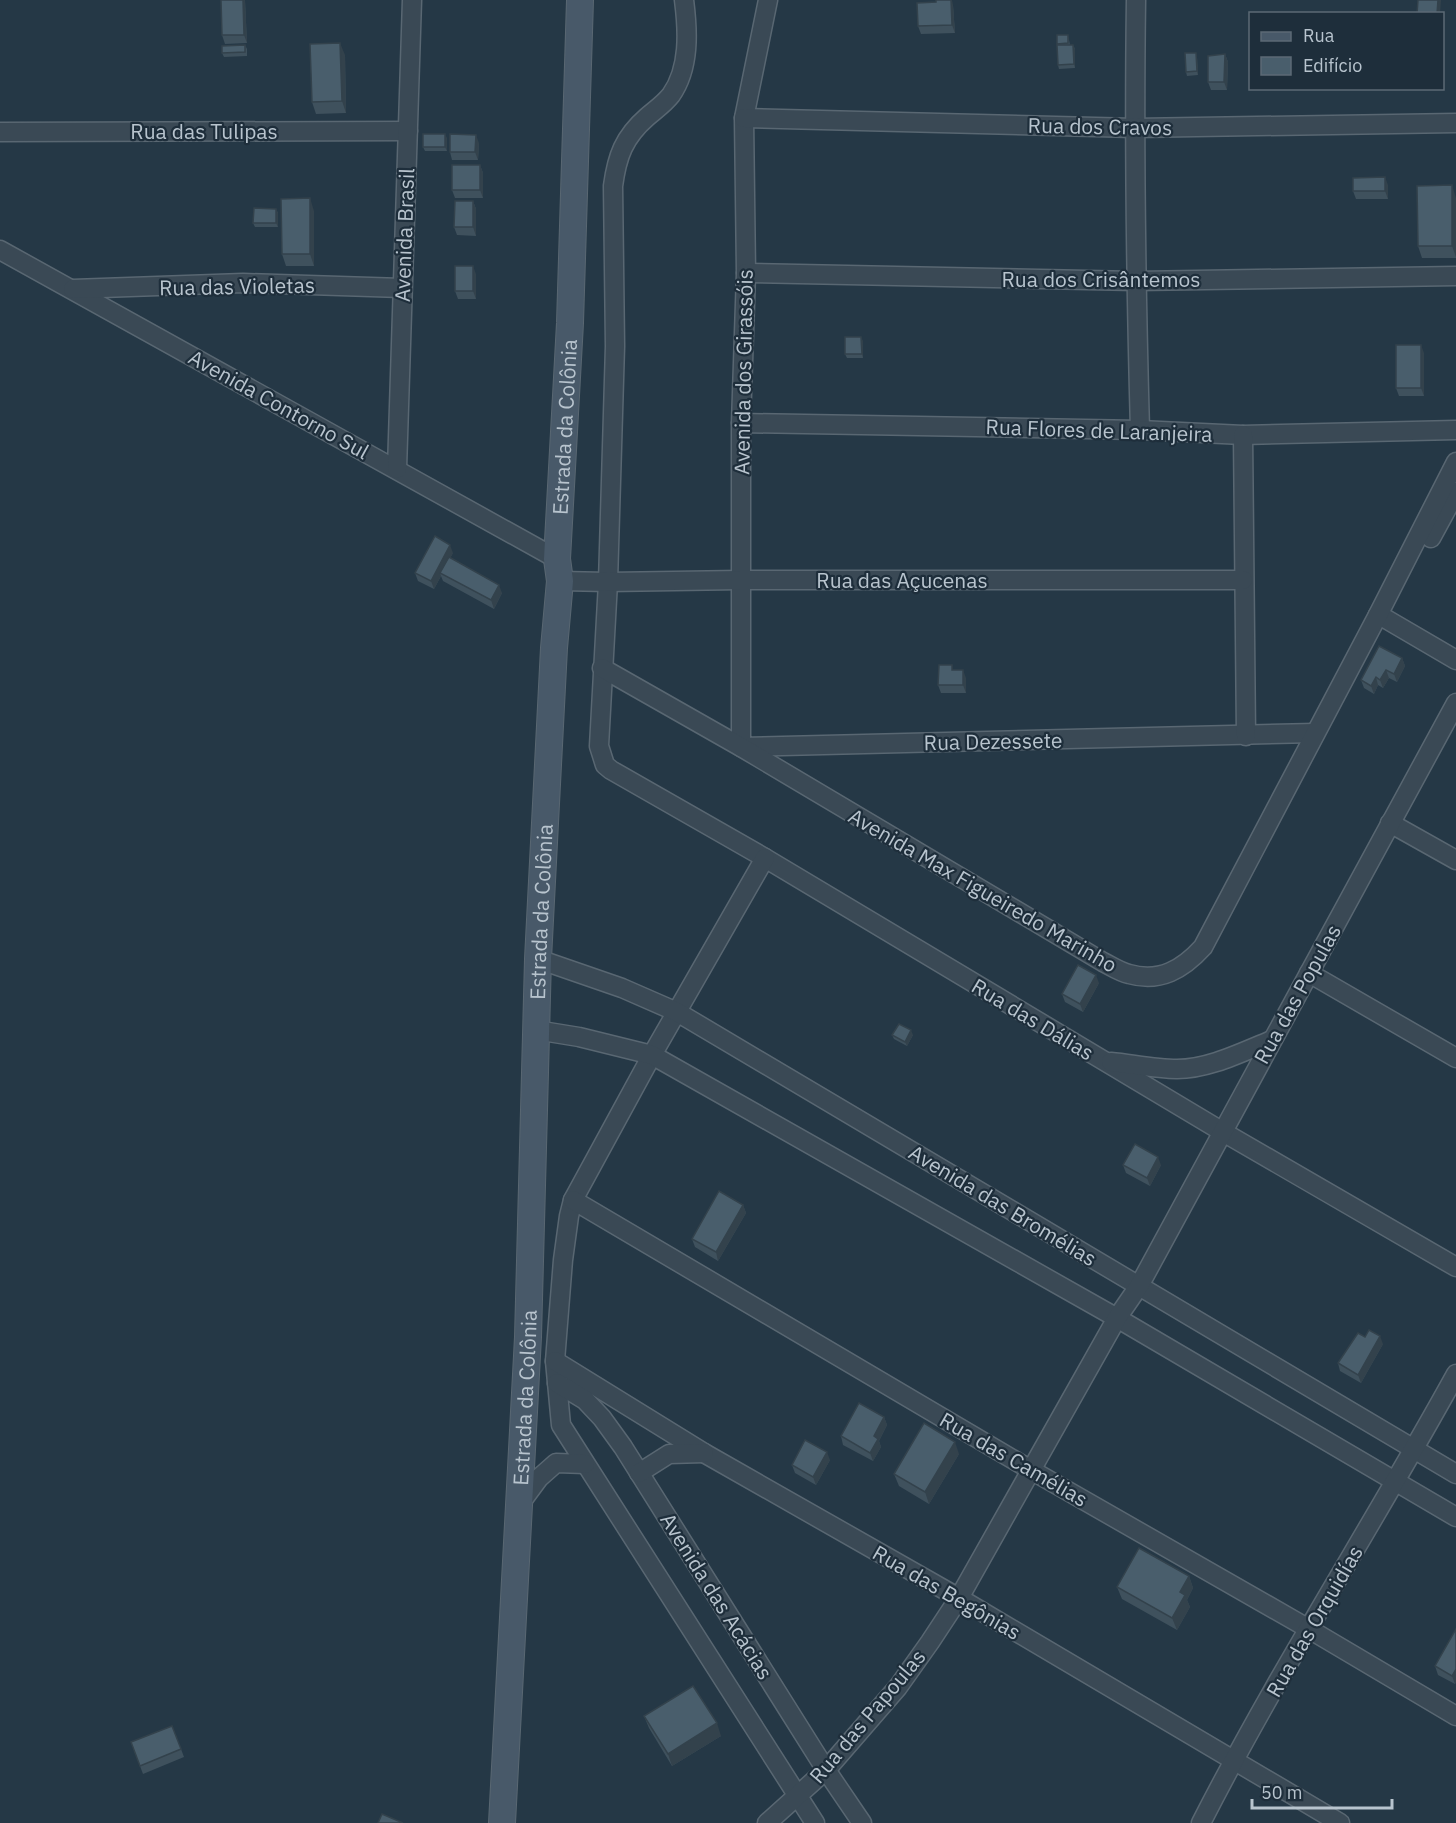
<svg xmlns="http://www.w3.org/2000/svg" width="1456" height="1823" font-family="'IBM Plex Sans',sans-serif">
	<style>
		.lines { fill: none; stroke-linecap: round; stroke-linejoin: round }
		.minor-casing { stroke: #596772; stroke-width: 21 }
		.secondary-casing { stroke: #596772; stroke-width: 28 }
		.minor { stroke: #3a4955; stroke-width: 18 }
		.secondary { stroke: #485969; stroke-width: 26 }
		.wall { fill: #3f515d }
		.shaded-wall { fill: #33424c }
		.building { fill: #495e6c; stroke: #33424c; stroke-width: 1.5 }
		.labels { text-anchor: middle; dominant-baseline: central; stroke-width: 4.5; stroke-linejoin: round; paint-order: stroke }
		.street-label { font-size: 21px; fill: #b8c4ce; stroke: #1e2e3b }
	</style>
	<rect width="100%" height="100%" fill="#253846"/>
	<g class="lines">
		<g class="minor-casing">
			<g id="minor">
				<path d="M684,0C688,31 690,68 671,95C664,104 655,110 647,117C624,137 617,156 613,186L615,346L608,582L599,746L605,765L611,770L765,858L1223,1132L1456,1267"/>
				<polyline points="768,0 744,118 746,273 741,423 741,747 1315,733"/>
				<path d="M1136,0C1134,143 1136,287 1140,430"/>
				<polyline points="744,118 1135,128 1456,123"/>
				<polyline points="0,132 408,131"/>
				<polyline points="0,250 557,559"/>
				<polyline points="746,273 1136,281 1456,276"/>
				<polyline points="73,289 243,283 402,288"/>
				<polyline points="741,423 1140,430 1243,435 1456,430"/>
				<polyline points="1243,435 1246,736"/>
				<polyline points="397,469 412,0"/>
				<polyline points="1431,538 1456,492"/>
				<polyline points="560,581 608,582 740,580 1243,580"/>
				<polyline points="1378,615 1386,619 1456,660"/>
				<path d="M602,668L741,747L1103,962C1111,966 1120,972 1129,974C1160,983 1183,969 1203,947L1378,615L1456,462"/>
				<polyline points="1390,823 1456,860"/>
				<polyline points="765,858 652,1055 573,1200 569,1216 563,1260 555,1361 561,1425 815,1823"/>
				<polyline points="538,959 622,988 677,1012 1456,1474"/>
				<polyline points="1309,973 1456,1058"/>
				<polyline points="536,1030 579,1037 652,1055 1117,1318 1456,1517"/>
				<path d="M1111,1062C1132,1064 1155,1069 1177,1069C1209,1069 1242,1052 1272,1040"/>
				<polyline points="573,1200 1031,1470 1309,1629 1456,1716"/>
				<polyline points="555,1361 704,1453 959,1598 1340,1823"/>
				<polyline points="557,1383 585,1400 602,1418 623,1447 826,1770 862,1823"/>
				<polyline points="639,1473 669,1454 704,1453"/>
				<polyline points="519,1505 539,1478 556,1463 585,1464"/>
				<polyline points="767,1823 826,1770 898,1687 930,1642 959,1598 1117,1318 1139,1286 1456,703"/>
				<path d="M1201,1823C1279,1670 1373,1525 1456,1374"/>
			</g>
		</g>
		<g class="secondary-casing">
			<g id="secondary">
				<path id="s1" d="M502,1823L528,1337L538,959L554,648L560,581L557,559L570,323L580,0"/>
			</g>
		</g>
		<use href="#minor" class="minor"/>
		<use href="#secondary" class="secondary"/>
	</g>
	<g class="wall">
		<polygon points="245,0 247,43 225,44 222,35"/>
		<polygon points="936,2 953,5 955,33 921,34 918,26"/>
		<polygon points="1068,35 1070,45 1073,45 1075,49 1075,68 1059,69 1058,65 1057,44"/>
		<polygon points="245,45 247,49 247,56 224,57 222,53"/>
		<polygon points="1225,54 1228,62 1227,90 1211,90 1208,82"/>
		<polygon points="345,55 346,113 316,114 312,102"/>
		<polygon points="1197,57 1198,75 1187,76 1186,72"/>
		<polygon points="447,138 447,151 425,151 423,147"/>
		<polygon points="479,143 478,160 452,160 450,152"/>
		<polygon points="480,165 483,173 483,198 455,198 452,190"/>
		<polygon points="1388,185 1388,199 1356,199 1353,191"/>
		<polygon points="1456,198 1456,258 1422,258 1418,246"/>
		<polygon points="473,201 476,209 476,236 457,235 454,227"/>
		<polygon points="276,209 278,213 278,227 255,227 253,223"/>
		<polygon points="314,211 314,266 286,266 282,254"/>
		<polygon points="476,274 476,299 458,299 455,291"/>
		<polygon points="863,341 863,358 847,358 845,354"/>
		<polygon points="1424,353 1424,396 1399,396 1396,388"/>
		<polygon points="453,553 450,558 502,593 494,609 443,581 441,576 434,589 418,581 415,573"/>
		<polygon points="1402,658 1405,666 1397,682 1389,678 1383,688 1378,685 1374,694 1364,688 1361,680"/>
		<polygon points="966,678 966,693 941,693 938,685"/>
		<polygon points="1099,983 1083,1012 1065,1002 1062,994"/>
		<polygon points="892,1035 913,1035 907,1046 894,1039"/>
		<polygon points="1123,1165 1161,1165 1150,1186 1126,1173"/>
		<polygon points="743,1205 746,1213 718,1261 695,1247 692,1239"/>
		<polygon points="1383,1344 1361,1383 1340,1371 1338,1363"/>
		<polygon points="884,1417 887,1425 879,1441 881,1447 873,1461 843,1445 841,1436"/>
		<polygon points="959,1454 929,1504 899,1486 894,1474"/>
		<polygon points="830,1460 816,1485 795,1473 792,1465"/>
		<polygon points="1189,1576 1193,1588 1187,1600 1190,1607 1177,1630 1122,1599 1117,1587"/>
		<polygon points="1456,1629 1456,1682 1455,1684 1438,1675 1435,1666"/>
		<polygon points="644,1716 721,1736 672,1766 649,1728"/>
		<polygon points="131,1742 181,1749 184,1757 143,1774"/>
	</g>
	<g class="shaded-wall">
		<polygon points="243,0 245,0 247,43 244,35"/>
		<polygon points="951,0 952,0 953,5 955,33 952,25"/>
		<polygon points="1438,0 1441,0 1440,14 1437,14"/>
		<polygon points="340,43 345,55 346,113 342,101"/>
		<polygon points="1073,45 1075,49 1075,68 1074,64"/>
		<polygon points="1196,53 1197,57 1198,75 1197,71"/>
		<polygon points="1225,54 1228,62 1227,90 1224,82"/>
		<polygon points="445,134 447,138 447,151 445,147"/>
		<polygon points="476,135 479,143 478,160 475,152"/>
		<polygon points="480,165 483,173 483,198 480,190"/>
		<polygon points="1385,177 1388,185 1388,199 1385,191"/>
		<polygon points="1452,185 1456,198 1456,257 1452,246"/>
		<polygon points="310,198 314,211 314,266 310,254"/>
		<polygon points="473,201 476,209 476,236 473,227"/>
		<polygon points="276,209 278,213 278,227 276,223"/>
		<polygon points="473,266 476,274 476,299 473,291"/>
		<polygon points="861,337 863,341 863,358 862,354"/>
		<polygon points="1421,345 1424,353 1424,396 1421,388"/>
		<polygon points="450,545 453,553 442,574 440,573 441,576 434,589 431,581"/>
		<polygon points="499,585 502,593 494,609 491,600"/>
		<polygon points="1402,658 1405,666 1397,682 1394,674"/>
		<polygon points="963,670 966,678 966,693 963,685"/>
		<polygon points="1386,670 1389,678 1383,688 1380,680"/>
		<polygon points="1376,677 1378,685 1374,694 1371,686"/>
		<polygon points="1096,975 1099,983 1083,1012 1080,1004"/>
		<polygon points="911,1030 913,1035 907,1046 905,1042"/>
		<polygon points="1158,1157 1161,1165 1150,1186 1147,1178"/>
		<polygon points="743,1205 746,1213 718,1261 716,1252"/>
		<polygon points="1380,1336 1383,1344 1361,1383 1358,1375"/>
		<polygon points="884,1417 887,1425 879,1441 881,1447 873,1461 870,1453 874,1436"/>
		<polygon points="955,1442 959,1454 929,1504 925,1492"/>
		<polygon points="827,1452 830,1460 816,1485 813,1477"/>
		<polygon points="1189,1576 1193,1588 1187,1600 1190,1607 1177,1630 1172,1618 1180,1592"/>
		<polygon points="1456,1669 1456,1682 1455,1684 1452,1676"/>
		<polygon points="717,1723 721,1736 672,1766 668,1754"/>
	</g>
	<g class="building">
		<polygon points="221,0 243,0 244,35 222,35"/>
		<polygon points="936,0 951,0 952,25 918,26 917,3 936,2"/>
		<polygon points="1418,0 1438,0 1437,14 1417,14"/>
		<polygon points="1057,35 1068,35 1068,43 1057,44"/>
		<polygon points="340,43 342,101 312,102 310,44"/>
		<polygon points="245,45 245,52 222,53 222,46"/>
		<polygon points="1057,45 1073,45 1074,64 1058,65"/>
		<polygon points="1185,53 1196,53 1197,71 1186,72"/>
		<polygon points="1225,54 1224,82 1208,82 1208,56"/>
		<rect x="423" y="134" width="22" height="13"/>
		<polygon points="450,134 476,135 475,152 450,152"/>
		<rect x="452" y="165" width="28" height="25"/>
		<polygon points="1385,177 1385,191 1353,191 1353,178"/>
		<polygon points="1452,185 1452,246 1418,246 1417,186"/>
		<polygon points="310,198 310,254 282,254 281,199"/>
		<polygon points="455,201 473,201 473,227 454,227"/>
		<polygon points="254,208 276,209 276,223 253,223"/>
		<rect x="455" y="266" width="18" height="25"/>
		<polygon points="845,337 861,337 862,354 845,354"/>
		<rect x="1396" y="345" width="25" height="43"/>
		<polygon points="435,536 450,545 431,581 415,573"/>
		<polygon points="449,557 499,585 491,600 440,573"/>
		<polygon points="1379,646 1402,658 1394,674 1386,670 1380,680 1376,677 1371,686 1361,680"/>
		<polygon points="939,665 952,665 952,670 963,670 963,685 938,685"/>
		<polygon points="1078,965 1096,975 1080,1004 1062,994"/>
		<polygon points="899,1024 911,1030 905,1042 892,1035"/>
		<polygon points="1135,1144 1158,1157 1147,1178 1123,1165"/>
		<polygon points="719,1191 743,1205 716,1252 692,1239"/>
		<polygon points="1369,1330 1380,1336 1358,1375 1338,1363 1358,1333 1365,1337"/>
		<polygon points="859,1403 884,1417 874,1436 878,1439 870,1453 841,1436"/>
		<polygon points="924,1423 955,1442 925,1492 894,1474"/>
		<polygon points="805,1440 827,1452 813,1477 792,1465"/>
		<polygon points="1139,1548 1189,1576 1180,1592 1185,1595 1172,1618 1117,1587"/>
		<polygon points="1456,1629 1456,1669 1452,1676 1435,1666"/>
		<polygon points="693,1686 717,1723 668,1754 644,1716"/>
		<polygon points="172,1726 181,1749 140,1766 131,1742"/>
		<polygon points="382,1814 403,1823 378,1823"/>
	</g>
	<g class="labels">
		<g class="street-label">
			<text transform="translate(1100 126) rotate(1)">Rua dos Cravos</text>
			<text x="204" y="131">Rua das Tulipas</text>
			<text transform="translate(404 235) rotate(-88)">Avenida Brasil</text>
			<text x="1101" y="279">Rua dos Crisântemos</text>
			<text transform="translate(237 286) rotate(-1)">Rua das Violetas</text>
			<text transform="translate(743 372) rotate(-89)">Avenida dos Girassóis</text>
			<text transform="translate(279 404) rotate(29)">Avenida Contorno Sul</text>
			<text stroke="none"><textPath href="#s1" startOffset="1398">Estrada da Colônia</textPath></text>
			<text transform="translate(1099 430) rotate(2)">Rua Flores de Laranjeira</text>
			<text x="902" y="580">Rua das Açucenas</text>
			<text transform="translate(993 741) rotate(-1)">Rua Dezessete</text>
			<text transform="translate(983 890) rotate(30)">Avenida Max Figueiredo Marinho</text>
			<text stroke="none"><textPath href="#s1" startOffset="912">Estrada da Colônia</textPath></text>
			<text transform="translate(1297 994) rotate(-61)">Rua das Populas</text>
			<text transform="translate(1033 1019) rotate(31)">Rua das Dálias</text>
			<text transform="translate(1003 1205) rotate(31)">Avenida das Bromélias</text>
			<text stroke="none"><textPath href="#s1" startOffset="426">Estrada da Colônia</textPath></text>
			<text transform="translate(1014 1459) rotate(30)">Rua das Camélias</text>
			<text transform="translate(947 1592) rotate(30)">Rua das Begônias</text>
			<text transform="translate(717 1596) rotate(58)">Avenida das Acácias</text>
			<text transform="translate(1314 1621) rotate(-60)">Rua das Orquidías</text>
			<text transform="translate(867 1716) rotate(-50)">Rua das Papoulas</text>
		</g>
	</g>
	<rect x="1249" y="12" width="195" height="78" fill="#1e2e3b" stroke="#5c6a76" stroke-width="1.5"/>
	<rect x="1261" y="32" width="30" height="9" fill="#485969" stroke="#5c6a76" stroke-width="1.5"/>
	<text x="1303" y="42" font-size="18" fill="#b8c4ce">Rua</text>
	<rect x="1261" y="57" width="30" height="18" fill="#495e6c" stroke="#5c6a76" stroke-width="1.5"/>
	<text x="1303" y="72" font-size="18" fill="#b8c4ce">Edifício</text>
	<path d="M1252 1799v9h140v-9" fill="none" stroke="#b8c4ce" stroke-width="3"/>
	<text x="1261" y="1799" font-size="18" fill="#b8c4ce" stroke="#1e2e3b" stroke-width="4.5" paint-order="stroke">50 m</text>
</svg>
